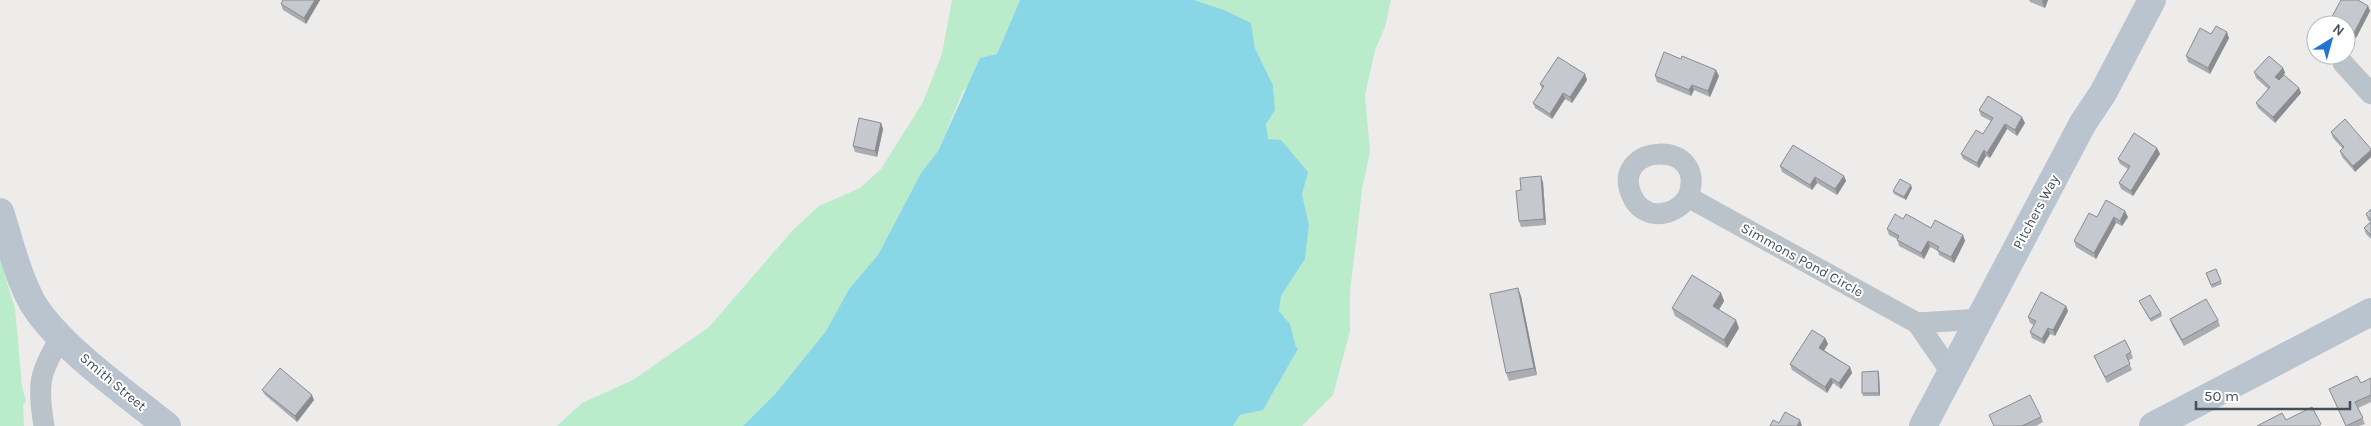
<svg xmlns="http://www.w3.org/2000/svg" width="2371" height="426" font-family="Karla,sans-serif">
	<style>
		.green { fill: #baebcb }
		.water { fill: #89d6e6 }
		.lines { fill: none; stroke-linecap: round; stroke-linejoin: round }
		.minor { stroke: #bac3ca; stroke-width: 21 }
		.secondary { stroke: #b9c4cf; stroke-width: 28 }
		.wall { fill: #a9acb1 }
		.shaded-wall { fill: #8a8c90 }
		.building { fill: #c5c8ce; stroke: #8a8c90 }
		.labels { text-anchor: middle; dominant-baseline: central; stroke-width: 4; stroke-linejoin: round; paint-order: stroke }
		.street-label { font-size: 14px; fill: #454f57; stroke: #fff }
	</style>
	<rect width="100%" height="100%" fill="#eeebeb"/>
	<g class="green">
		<polygon points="952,0 1020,0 997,54 963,91 938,151 921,173 878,255 849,289 826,331 776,393 743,426 557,426 582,403 633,380 709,327 793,230 819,206 860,188 881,169 923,102 942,54"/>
		<polygon points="1194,0 1391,0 1385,27 1375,50 1365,95 1370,152 1362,189 1356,242 1350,291 1350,331 1333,395 1302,426 1233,426 1240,415 1263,410 1298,349 1296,347 1290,324 1279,311 1281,296 1305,259 1309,225 1302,194 1307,172 1268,139 1266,124 1275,110 1273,85 1255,48 1251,24 1224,10"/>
		<polygon points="0,259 15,309 22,386 26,402 23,405 24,426 0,426"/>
	</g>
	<polygon class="water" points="1020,0 1194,0 1224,10 1251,23 1255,48 1273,85 1275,110 1266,124 1268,139 1281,140 1308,172 1302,194 1309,225 1305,259 1281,296 1279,311 1290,324 1296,347 1298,349 1263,410 1240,415 1233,426 743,426 776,393 826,331 849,289 878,255 921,173 938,151 980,58 997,54"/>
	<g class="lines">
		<g class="minor">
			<polyline points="2343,63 2371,94"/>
			<path d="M1688,197C1710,137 1608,143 1632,196C1643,221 1674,218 1688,197L1917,323L1951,372"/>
			<polyline points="1917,323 1981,319"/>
			<path d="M44,426C37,384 39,373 61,337"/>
		</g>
		<g class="secondary">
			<path d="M0,212C10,242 17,274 32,302C58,346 126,393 167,426"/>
			<polyline points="1923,426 2083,123 2103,93 2152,0"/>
			<polyline points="2153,426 2371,312"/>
		</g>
	</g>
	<g class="wall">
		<polygon points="283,0 320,0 306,24 283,10 281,4"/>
		<polygon points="2029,0 2048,0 2045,8 2030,2"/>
		<polygon points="2368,6 2370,11 2356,38 2329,22"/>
		<polygon points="2211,34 2229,38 2210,74 2188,62 2186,56"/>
		<polygon points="2283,68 2285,73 2279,80 2299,88 2301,93 2275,123 2258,108 2256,103 2268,89 2256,78 2254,72"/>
		<polygon points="1585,74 1587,80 1572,103 1565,99 1552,119 1535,108 1533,103 1542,89 1540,84"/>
		<polygon points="1655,76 1719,76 1710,97 1694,90 1691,96 1657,82"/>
		<polygon points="1979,110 2025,123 2017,136 2007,129 1990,158 1986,156 1979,168 1963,159 1961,154 1983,134 1991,121 1981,116"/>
		<polygon points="2345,119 2355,172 2342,157 2340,151 2343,149 2333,138 2331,132"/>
		<polygon points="881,123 883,129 877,157 855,152 853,146"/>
		<polygon points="2157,148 2160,154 2133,196 2121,189 2119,183 2128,169 2120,164 2118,159"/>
		<polygon points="1780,166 1844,176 1846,181 1837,195 1817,183 1812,190 1782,172"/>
		<polygon points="1543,182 1546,225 1521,227 1519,221 1521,190"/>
		<polygon points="1912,188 1906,200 1894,194 1893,191"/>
		<polygon points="2371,209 2371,239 2366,234 2364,228 2370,222 2368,220 2366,214"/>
		<polygon points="2097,217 2128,217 2122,226 2116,223 2096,259 2076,247 2074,241"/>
		<polygon points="1903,219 1931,228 1963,235 1965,241 1954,263 1939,255 1938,251 1930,247 1924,259 1899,246 1897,239 1889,235 1887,229"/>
		<polygon points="2216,269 2222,284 2212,288 2206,273"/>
		<polygon points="1721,293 1724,301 1719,310 1739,328 1727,348 1675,316 1672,308"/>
		<polygon points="1521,296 1537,375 1509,381 1506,373"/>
		<polygon points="2139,301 2161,313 2162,316 2151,322"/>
		<polygon points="2066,306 2068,311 2055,336 2050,334 2044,344 2032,338 2030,332 2034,325 2030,323 2028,317"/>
		<polygon points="2170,319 2218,320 2220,326 2184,346 2172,325"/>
		<polygon points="1825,338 1828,344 1824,350 1850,367 1852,373 1841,389 1833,383 1827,393 1792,370 1790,364"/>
		<polygon points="2131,352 2133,358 2128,361 2132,370 2107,383 2094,356"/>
		<polygon points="1878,371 1879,374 1880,396 1863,396 1862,393"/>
		<polygon points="2371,378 2371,402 2358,408 2365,424 2359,426 2346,426 2329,389 2361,383"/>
		<polygon points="262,390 314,400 297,422 265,395"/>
		<polygon points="1989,415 2041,417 2043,422 2036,426 1994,426"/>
	</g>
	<g class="shaded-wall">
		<polygon points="315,0 320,0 306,24 304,18"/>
		<polygon points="2043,0 2048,0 2045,8 2042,2"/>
		<polygon points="2368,6 2370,11 2356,38 2354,33"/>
		<polygon points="2348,30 2350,35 2346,43 2346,33"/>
		<polygon points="2227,32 2229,38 2210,74 2208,68"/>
		<polygon points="2283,68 2285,73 2277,83 2275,77"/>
		<polygon points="1716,70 1719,76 1710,97 1708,91"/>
		<polygon points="1585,74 1587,80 1572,103 1570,97"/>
		<polygon points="1692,85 1694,90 1691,96 1689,90"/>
		<polygon points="2299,88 2301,93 2275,123 2273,117"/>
		<polygon points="1563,93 1565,99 1552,119 1550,114"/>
		<polygon points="2022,117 2025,123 2017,136 2015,130"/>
		<polygon points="881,123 883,129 877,157 875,151"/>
		<polygon points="2005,124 2007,129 1990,158 1987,153"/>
		<polygon points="2157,148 2160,154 2133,196 2131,191"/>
		<polygon points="1984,150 1986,156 1979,168 1977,163"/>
		<polygon points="2371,150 2371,157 2355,172 2353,166"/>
		<polygon points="1541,176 1543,182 1546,225 1544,219"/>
		<polygon points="1844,176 1846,181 1837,195 1835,189"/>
		<polygon points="1815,177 1817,183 1812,190 1810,185"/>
		<polygon points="1911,185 1912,188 1906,200 1904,197"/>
		<polygon points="2125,211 2128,217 2122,226 2120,221"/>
		<polygon points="2114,217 2116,223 2096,259 2094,253"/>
		<polygon points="1963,235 1965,241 1954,263 1951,257"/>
		<polygon points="1928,241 1930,247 1924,259 1921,253"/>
		<polygon points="1518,288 1521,296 1537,375 1534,368"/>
		<polygon points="1721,293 1724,301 1716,314 1713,306"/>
		<polygon points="2066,306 2068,311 2055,336 2053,330"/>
		<polygon points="1736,320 1739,328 1727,348 1724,340"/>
		<polygon points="2048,328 2050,334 2044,344 2042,339"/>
		<polygon points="1825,338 1828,344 1822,354 1819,348"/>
		<polygon points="1850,367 1852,373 1841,389 1839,383"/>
		<polygon points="1878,371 1879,374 1880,396 1879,393"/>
		<polygon points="1831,378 1833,383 1827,393 1825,387"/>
		<polygon points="312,395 314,400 297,422 295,416"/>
		<polygon points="1800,420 1802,426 1797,426"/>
	</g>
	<g class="building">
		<polygon points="283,0 315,0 304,18 281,4"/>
		<polygon points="2341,0 2358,0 2368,6 2354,33 2348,30 2346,33 2346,25 2323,25 2325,20 2329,22"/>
		<polygon points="2216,26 2227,32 2208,68 2186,56 2200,28 2211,34"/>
		<polygon points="1664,52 1681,59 1682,56 1716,70 1708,91 1692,85 1689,90 1655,76"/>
		<polygon points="2269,56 2283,68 2275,77 2279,80 2284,75 2299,88 2273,117 2256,103 2270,87 2254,72"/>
		<polygon points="1558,57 1585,74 1570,97 1563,93 1550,114 1533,103 1544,86 1540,84"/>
		<polygon points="1988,96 2022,117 2015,130 2005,124 1987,153 1984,150 1977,163 1961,154 1976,130 1983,134 1993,118 1979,110"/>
		<polygon points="859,118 881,123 875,151 853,146"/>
		<polygon points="2345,119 2371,149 2371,150 2353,166 2340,151 2344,147 2331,132"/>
		<polygon points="2134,133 2157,148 2131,191 2119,183 2130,166 2118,159"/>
		<polygon points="1793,145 1844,176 1835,189 1815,177 1810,185 1780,166"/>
		<polygon points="1541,176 1544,219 1519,221 1516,191 1521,190 1520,178"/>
		<polygon points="1900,179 1911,185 1904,197 1893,191"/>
		<polygon points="2106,200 2125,211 2120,221 2114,217 2094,253 2074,241 2089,213 2097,217"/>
		<polygon points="2371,209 2371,220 2366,214"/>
		<polygon points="1895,214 1903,219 1906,214 1931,228 1935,220 1963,235 1951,257 1937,250 1939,247 1928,241 1921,253 1897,240 1899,236 1887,229"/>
		<polygon points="2371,222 2371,235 2364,228"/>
		<polygon points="2216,269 2221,281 2211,285 2206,273"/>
		<polygon points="1692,275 1721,293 1713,306 1736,320 1724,340 1672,308"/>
		<polygon points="1518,288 1534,368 1506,373 1490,294"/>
		<polygon points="2041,292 2066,306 2053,330 2048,328 2042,339 2030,332 2036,321 2028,317"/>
		<polygon points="2150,295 2161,313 2150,319 2139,301"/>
		<polygon points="2206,299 2218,320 2182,340 2170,319"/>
		<polygon points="1812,330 1825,338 1819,348 1850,367 1839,383 1831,378 1825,387 1790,364"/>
		<polygon points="2125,340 2131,352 2126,355 2130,364 2105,377 2094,356"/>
		<polygon points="280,368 312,395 295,416 262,390"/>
		<polygon points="1878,371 1879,393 1862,393 1862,372"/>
		<polygon points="2357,376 2361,383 2371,378 2371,395 2355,402 2363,418 2346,426 2329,389"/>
		<polygon points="2030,395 2041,417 2022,426 1994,426 1989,415"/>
		<polygon points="2312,407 2321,424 2318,426 2257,426 2282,413 2286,420"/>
		<polygon points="1785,412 1800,420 1797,426 1770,426 1773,420 1779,423"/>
	</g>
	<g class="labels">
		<g class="street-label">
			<text transform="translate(2036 212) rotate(-62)">Pitchers Way</text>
			<text transform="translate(1802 260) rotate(29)">Simmons Pond Circle</text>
			<text transform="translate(113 382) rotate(40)">Smith Street</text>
		</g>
	</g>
	<g transform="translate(2331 40) rotate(37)"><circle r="24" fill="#ffffff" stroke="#b5b9bc"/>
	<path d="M0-4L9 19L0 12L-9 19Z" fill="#2174d2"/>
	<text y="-8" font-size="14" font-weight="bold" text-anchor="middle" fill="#454f57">N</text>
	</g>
	<path d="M2196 401v8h154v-8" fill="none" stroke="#454f57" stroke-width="2.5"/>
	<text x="2204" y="401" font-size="15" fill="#454f57" stroke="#ffffff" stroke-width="4" paint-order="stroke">50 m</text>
</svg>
